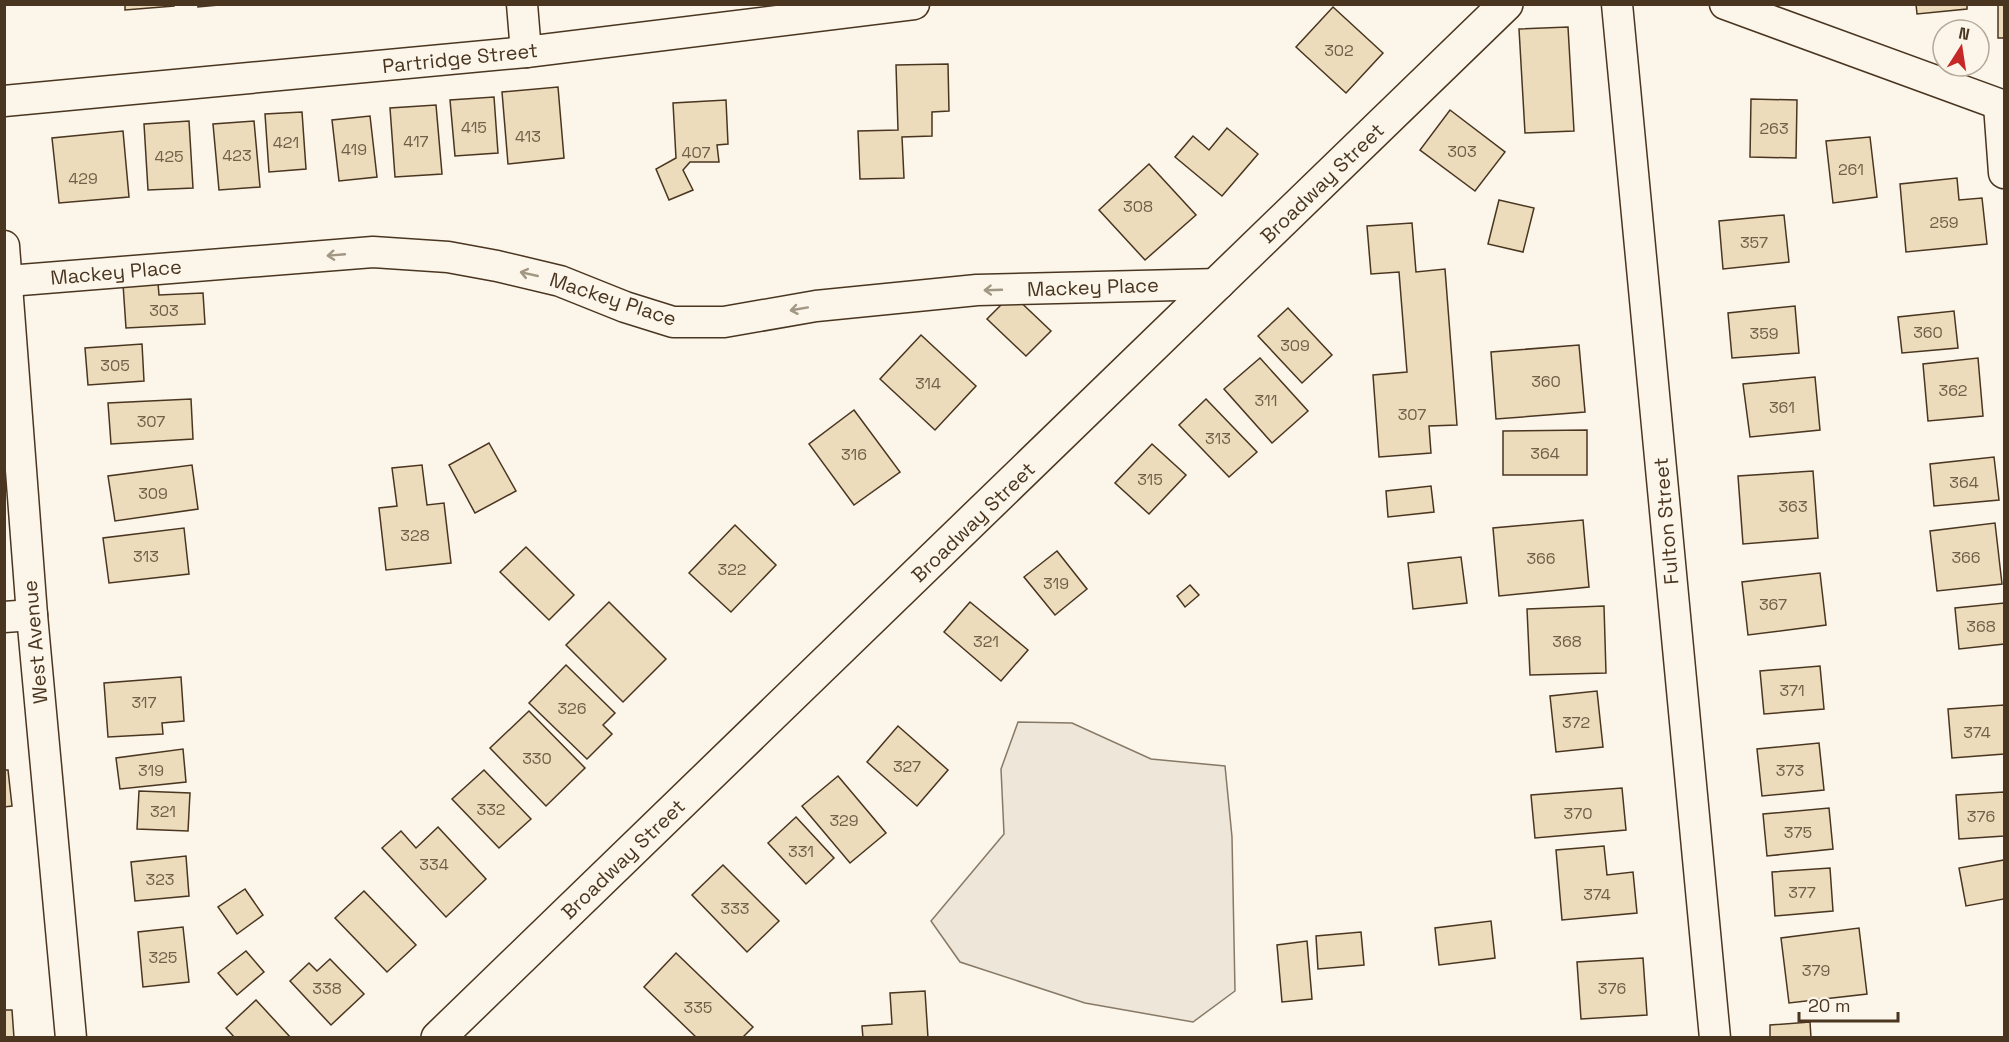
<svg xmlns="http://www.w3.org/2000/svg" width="2009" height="1042" font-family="'Space Grotesk',sans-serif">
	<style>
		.green { fill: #ede6d9; stroke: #887966; stroke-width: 1.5 }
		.building { fill: #ecdcbc; stroke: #4a3520; stroke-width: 1.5 }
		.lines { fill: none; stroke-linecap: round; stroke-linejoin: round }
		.minor-casing { stroke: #4a3520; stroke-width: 33 }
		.tertiary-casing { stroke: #4a3520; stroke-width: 36 }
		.minor { stroke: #fbf6e9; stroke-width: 30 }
		.tertiary { stroke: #fbf6e9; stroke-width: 33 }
		.oneway { stroke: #a29684 }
		.labels { text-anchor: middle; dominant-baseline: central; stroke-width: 4.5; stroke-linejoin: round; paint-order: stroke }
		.number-label { font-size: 16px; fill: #725f47 }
		.street-label { font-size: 20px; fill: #4a3520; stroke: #fbf6e9 }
	</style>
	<rect width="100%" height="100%" fill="#fbf6e9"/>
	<polygon class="green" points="1018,722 1072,723 1151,759 1225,766 1232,837 1235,991 1193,1022 1085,1003 960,962 931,921 1004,834 1001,769"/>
	<g class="building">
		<polygon points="125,4 174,4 174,6 125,10"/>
		<polygon points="198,4 230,4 198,7"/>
		<polygon points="1916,4 1967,4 1967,9 1917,14"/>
		<rect x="1998" y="4" width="6" height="34"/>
		<polygon points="1333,7 1383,53 1346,93 1296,47"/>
		<polygon points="1568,27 1574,131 1525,133 1519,29"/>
		<polygon points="948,64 949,111 932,112 932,136 902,137 904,178 860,179 858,131 898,130 896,65"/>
		<polygon points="558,87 564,158 508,164 502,92"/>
		<polygon points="494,97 498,153 455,156 450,100"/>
		<polygon points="1751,99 1797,100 1796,158 1750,157"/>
		<polygon points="726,100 728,144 717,145 719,162 690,162 683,170 693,190 669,200 656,169 676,158 673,103"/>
		<polygon points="436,105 442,174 395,177 390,108"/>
		<polygon points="1450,110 1505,152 1475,191 1420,150"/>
		<polygon points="302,112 306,169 269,172 265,114"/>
		<polygon points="370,116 377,177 339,181 332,120"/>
		<polygon points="189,121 193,188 148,190 144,124"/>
		<polygon points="254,121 260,187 219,190 213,124"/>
		<polygon points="1227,128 1258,154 1222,196 1175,157 1193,136 1209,150"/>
		<polygon points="123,131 129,197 59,203 52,138"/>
		<polygon points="1870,137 1877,197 1833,203 1826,141"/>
		<polygon points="1149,164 1196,215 1145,260 1099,210"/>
		<polygon points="1957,178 1959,200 1982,198 1987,244 1906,252 1900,184"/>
		<polygon points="1499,200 1534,208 1523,252 1488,244"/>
		<polygon points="1784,215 1789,262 1723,269 1719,221"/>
		<polygon points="1412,223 1416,272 1445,269 1457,425 1429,426 1431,453 1379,457 1373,375 1407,372 1399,272 1371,274 1367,226"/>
		<polygon points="158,283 159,295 203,293 205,324 126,328 123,284"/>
		<polygon points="1012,294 1051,331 1026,356 987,319"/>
		<polygon points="1795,306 1799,353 1732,358 1728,313"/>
		<polygon points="1288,308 1332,355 1302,383 1258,336"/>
		<polygon points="1954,311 1958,348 1902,353 1898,317"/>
		<polygon points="921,335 976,386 935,430 880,379"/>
		<polygon points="142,344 144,381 88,385 85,348"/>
		<polygon points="1579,345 1585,412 1496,419 1491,352"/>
		<polygon points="1260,358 1308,411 1272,443 1224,389"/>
		<polygon points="1978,358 1983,416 1928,421 1923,364"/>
		<polygon points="1815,377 1820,430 1750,437 1743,384"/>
		<polygon points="191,399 193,439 111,444 108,403"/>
		<polygon points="1206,399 1257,452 1229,477 1179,425"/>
		<polygon points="854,410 900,472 854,505 809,444"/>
		<polygon points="1587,430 1587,475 1503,475 1503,431"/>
		<polygon points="489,443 516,491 475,513 449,465"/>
		<polygon points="1152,444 1186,475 1149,514 1115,483"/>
		<polygon points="1994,457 1999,500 1934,506 1930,464"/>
		<polygon points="192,465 198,509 115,521 108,476"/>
		<polygon points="422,465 427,505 444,503 451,563 386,570 379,508 397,506 392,468"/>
		<polygon points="1813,471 1818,538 1743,544 1738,476"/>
		<polygon points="1431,486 1434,512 1388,517 1386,491"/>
		<polygon points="1583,520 1589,587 1499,596 1493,528"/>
		<polygon points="1995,523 2002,584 1937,591 1930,531"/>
		<polygon points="735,525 776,565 731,612 689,573"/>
		<polygon points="184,528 189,574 109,583 103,538"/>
		<polygon points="526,547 574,595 549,620 500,572"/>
		<polygon points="1057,551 1087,589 1055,615 1024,577"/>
		<polygon points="1461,557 1467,603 1413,609 1408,563"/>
		<polygon points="1820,573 1826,625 1748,635 1742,582"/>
		<polygon points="1190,585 1199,595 1185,607 1177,596"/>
		<polygon points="609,602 666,659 623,702 566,645"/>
		<polygon points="970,602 1028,650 1001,681 944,632"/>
		<polygon points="2004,603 2004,644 1959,649 1955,608"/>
		<polygon points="1604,606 1606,673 1530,675 1527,609"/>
		<polygon points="566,665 615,713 603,725 612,734 587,759 529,703"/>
		<polygon points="1820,666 1824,709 1764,714 1760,671"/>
		<polygon points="181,677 184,721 162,723 163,734 108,737 104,683"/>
		<polygon points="1597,691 1603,747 1556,752 1550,696"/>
		<polygon points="2004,705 2004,754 1952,758 1948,709"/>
		<polygon points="529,711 585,768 546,806 490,748"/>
		<polygon points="898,726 948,770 917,806 867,762"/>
		<polygon points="1819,743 1824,790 1762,796 1757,749"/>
		<polygon points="183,749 186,782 120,789 116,758"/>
		<polygon points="4,770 8,770 12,806 4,807"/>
		<polygon points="484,770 531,819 499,848 452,799"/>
		<polygon points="838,776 886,833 850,863 802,806"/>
		<polygon points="1622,788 1626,830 1535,838 1531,795"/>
		<polygon points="139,791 190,793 188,831 137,829"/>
		<polygon points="2004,792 2004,836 1959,839 1956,795"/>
		<polygon points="1829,808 1833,849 1767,856 1763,814"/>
		<polygon points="796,817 834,858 806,884 768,843"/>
		<polygon points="438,827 486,879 446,917 382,848 401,831 416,848"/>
		<polygon points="1604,846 1607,875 1633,872 1637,913 1562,920 1556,850"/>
		<polygon points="186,856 189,896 135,901 131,862"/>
		<polygon points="2004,860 2004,899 1966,906 1959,868"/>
		<polygon points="723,865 779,921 747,952 692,895"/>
		<polygon points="1830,868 1833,911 1775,916 1772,872"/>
		<polygon points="245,889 263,915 237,934 218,907"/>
		<polygon points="364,891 416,945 387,972 335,918"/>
		<polygon points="1491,921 1495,958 1439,965 1435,928"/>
		<polygon points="183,927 189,982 143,987 138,932"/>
		<polygon points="1859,928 1867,994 1789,1003 1781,938"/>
		<polygon points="1361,932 1364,965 1318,969 1316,936"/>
		<polygon points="1307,941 1312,999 1282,1002 1277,945"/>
		<polygon points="246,951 264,972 237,995 218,973"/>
		<polygon points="676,953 753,1027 742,1038 697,1038 644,987"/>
		<polygon points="1643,958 1647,1015 1581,1019 1577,962"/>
		<polygon points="330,959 364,994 331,1025 290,981 309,963 317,971"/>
		<polygon points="925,991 928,1038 863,1038 862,1026 892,1024 890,993"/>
		<polygon points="256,1000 291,1038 235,1038 226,1028"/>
		<polygon points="4,1010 12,1010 14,1038 4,1038"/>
		<polygon points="1810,1022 1811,1038 1770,1038 1770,1025"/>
	</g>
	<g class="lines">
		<g class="minor-casing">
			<g id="minor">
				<polyline points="522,4 526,52"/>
				<polyline points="1617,4 1715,1038"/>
				<polyline points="1725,4 2004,106"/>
				<polyline points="4,101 526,52 914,4"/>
				<polyline points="1999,105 2004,173"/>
				<polyline points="4,246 32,615 71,1038"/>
				<polyline points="8,281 373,252 448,257 497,266 560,281 625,307 673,322 724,322 816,306 977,290 1219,284"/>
				<polyline points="4,617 32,615"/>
			</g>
		</g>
		<g class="tertiary-casing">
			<polyline id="tertiary" points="438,1038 1506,4"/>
		</g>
		<use href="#minor" class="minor"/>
		<use href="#tertiary" class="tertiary"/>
	</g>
	<defs><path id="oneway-shaft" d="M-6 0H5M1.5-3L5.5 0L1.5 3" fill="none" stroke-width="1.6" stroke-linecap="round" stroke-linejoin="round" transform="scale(1.5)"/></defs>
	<g class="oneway">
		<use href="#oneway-shaft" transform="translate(336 255) rotate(175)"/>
		<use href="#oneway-shaft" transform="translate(529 274) rotate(-167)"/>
		<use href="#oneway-shaft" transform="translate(993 290) rotate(178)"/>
		<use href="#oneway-shaft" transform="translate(799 309) rotate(170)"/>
	</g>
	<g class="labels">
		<g class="number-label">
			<text x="1339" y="50">302</text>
			<text x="474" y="127">415</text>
			<text x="1774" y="128">263</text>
			<text x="528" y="136">413</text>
			<text x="416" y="141">417</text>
			<text x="286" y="142">421</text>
			<text x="354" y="149">419</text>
			<text x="1462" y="151">303</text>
			<text x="696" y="152">407</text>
			<text x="237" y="155">423</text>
			<text x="169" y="156">425</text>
			<text x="1851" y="169">261</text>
			<text x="83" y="178">429</text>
			<text x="1138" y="206">308</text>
			<text x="1944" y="222">259</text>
			<text x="1754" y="242">357</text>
			<text x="164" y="310">303</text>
			<text x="1928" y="332">360</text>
			<text x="1764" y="333">359</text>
			<text x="1295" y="345">309</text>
			<text x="115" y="365">305</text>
			<text x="1546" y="381">360</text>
			<text x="928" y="383">314</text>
			<text x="1953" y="390">362</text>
			<text x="1266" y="400">311</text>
			<text x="1782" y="407">361</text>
			<text x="1412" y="414">307</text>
			<text x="151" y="421">307</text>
			<text x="1218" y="438">313</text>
			<text x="1545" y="453">364</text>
			<text x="854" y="454">316</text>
			<text x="1150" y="479">315</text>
			<text x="1964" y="482">364</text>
			<text x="153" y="493">309</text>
			<text x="1793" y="506">363</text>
			<text x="415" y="535">328</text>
			<text x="146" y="556">313</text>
			<text x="1966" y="557">366</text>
			<text x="1541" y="558">366</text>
			<text x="732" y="569">322</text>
			<text x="1056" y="583">319</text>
			<text x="1773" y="604">367</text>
			<text x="1981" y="626">368</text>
			<text x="986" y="641">321</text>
			<text x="1567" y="641">368</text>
			<text x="1792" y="690">371</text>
			<text x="144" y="702">317</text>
			<text x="572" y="708">326</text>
			<text x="1576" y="722">372</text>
			<text x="1977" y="732">374</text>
			<text x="537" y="758">330</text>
			<text x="907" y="766">327</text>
			<text x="151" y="770">319</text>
			<text x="1790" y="770">373</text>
			<text x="491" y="809">332</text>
			<text x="163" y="811">321</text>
			<text x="1578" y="813">370</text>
			<text x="1981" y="816">376</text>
			<text x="844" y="820">329</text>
			<text x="1798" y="832">375</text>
			<text x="801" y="851">331</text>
			<text x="434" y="864">334</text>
			<text x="160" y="879">323</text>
			<text x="1802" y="892">377</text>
			<text x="1597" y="894">374</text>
			<text x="735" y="908">333</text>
			<text x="163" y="957">325</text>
			<text x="1816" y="970">379</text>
			<text x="327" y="988">338</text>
			<text x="1612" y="988">376</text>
			<text x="698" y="1007">335</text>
		</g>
		<g class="street-label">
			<text transform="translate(460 58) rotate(-6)">Partridge Street</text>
			<text transform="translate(1322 183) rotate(-44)">Broadway Street</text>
			<text transform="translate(116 272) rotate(-5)">Mackey Place</text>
			<text transform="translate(1093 287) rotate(-2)">Mackey Place</text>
			<text transform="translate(613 299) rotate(18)">Mackey Place</text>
			<text transform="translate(1666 521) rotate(-95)">Fulton Street</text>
			<text transform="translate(973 522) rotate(-44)">Broadway Street</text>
			<text transform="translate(35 642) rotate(-95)">West Avenue</text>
			<text transform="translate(623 859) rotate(-44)">Broadway Street</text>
		</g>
	</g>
	<rect width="2009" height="1042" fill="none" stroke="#4a3520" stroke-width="12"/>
	<g transform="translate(1961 48) rotate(12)"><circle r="28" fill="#fbf6e9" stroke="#b4a999" stroke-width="1.5"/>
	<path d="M0-4.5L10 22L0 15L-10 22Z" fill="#c62828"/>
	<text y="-9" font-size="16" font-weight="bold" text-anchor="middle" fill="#4a3520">N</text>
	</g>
	<path d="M1799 1012v9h99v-9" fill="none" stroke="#4a3520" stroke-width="3"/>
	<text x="1808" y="1012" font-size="18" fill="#4a3520" stroke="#fbf6e9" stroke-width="4.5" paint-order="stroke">20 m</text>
</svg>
